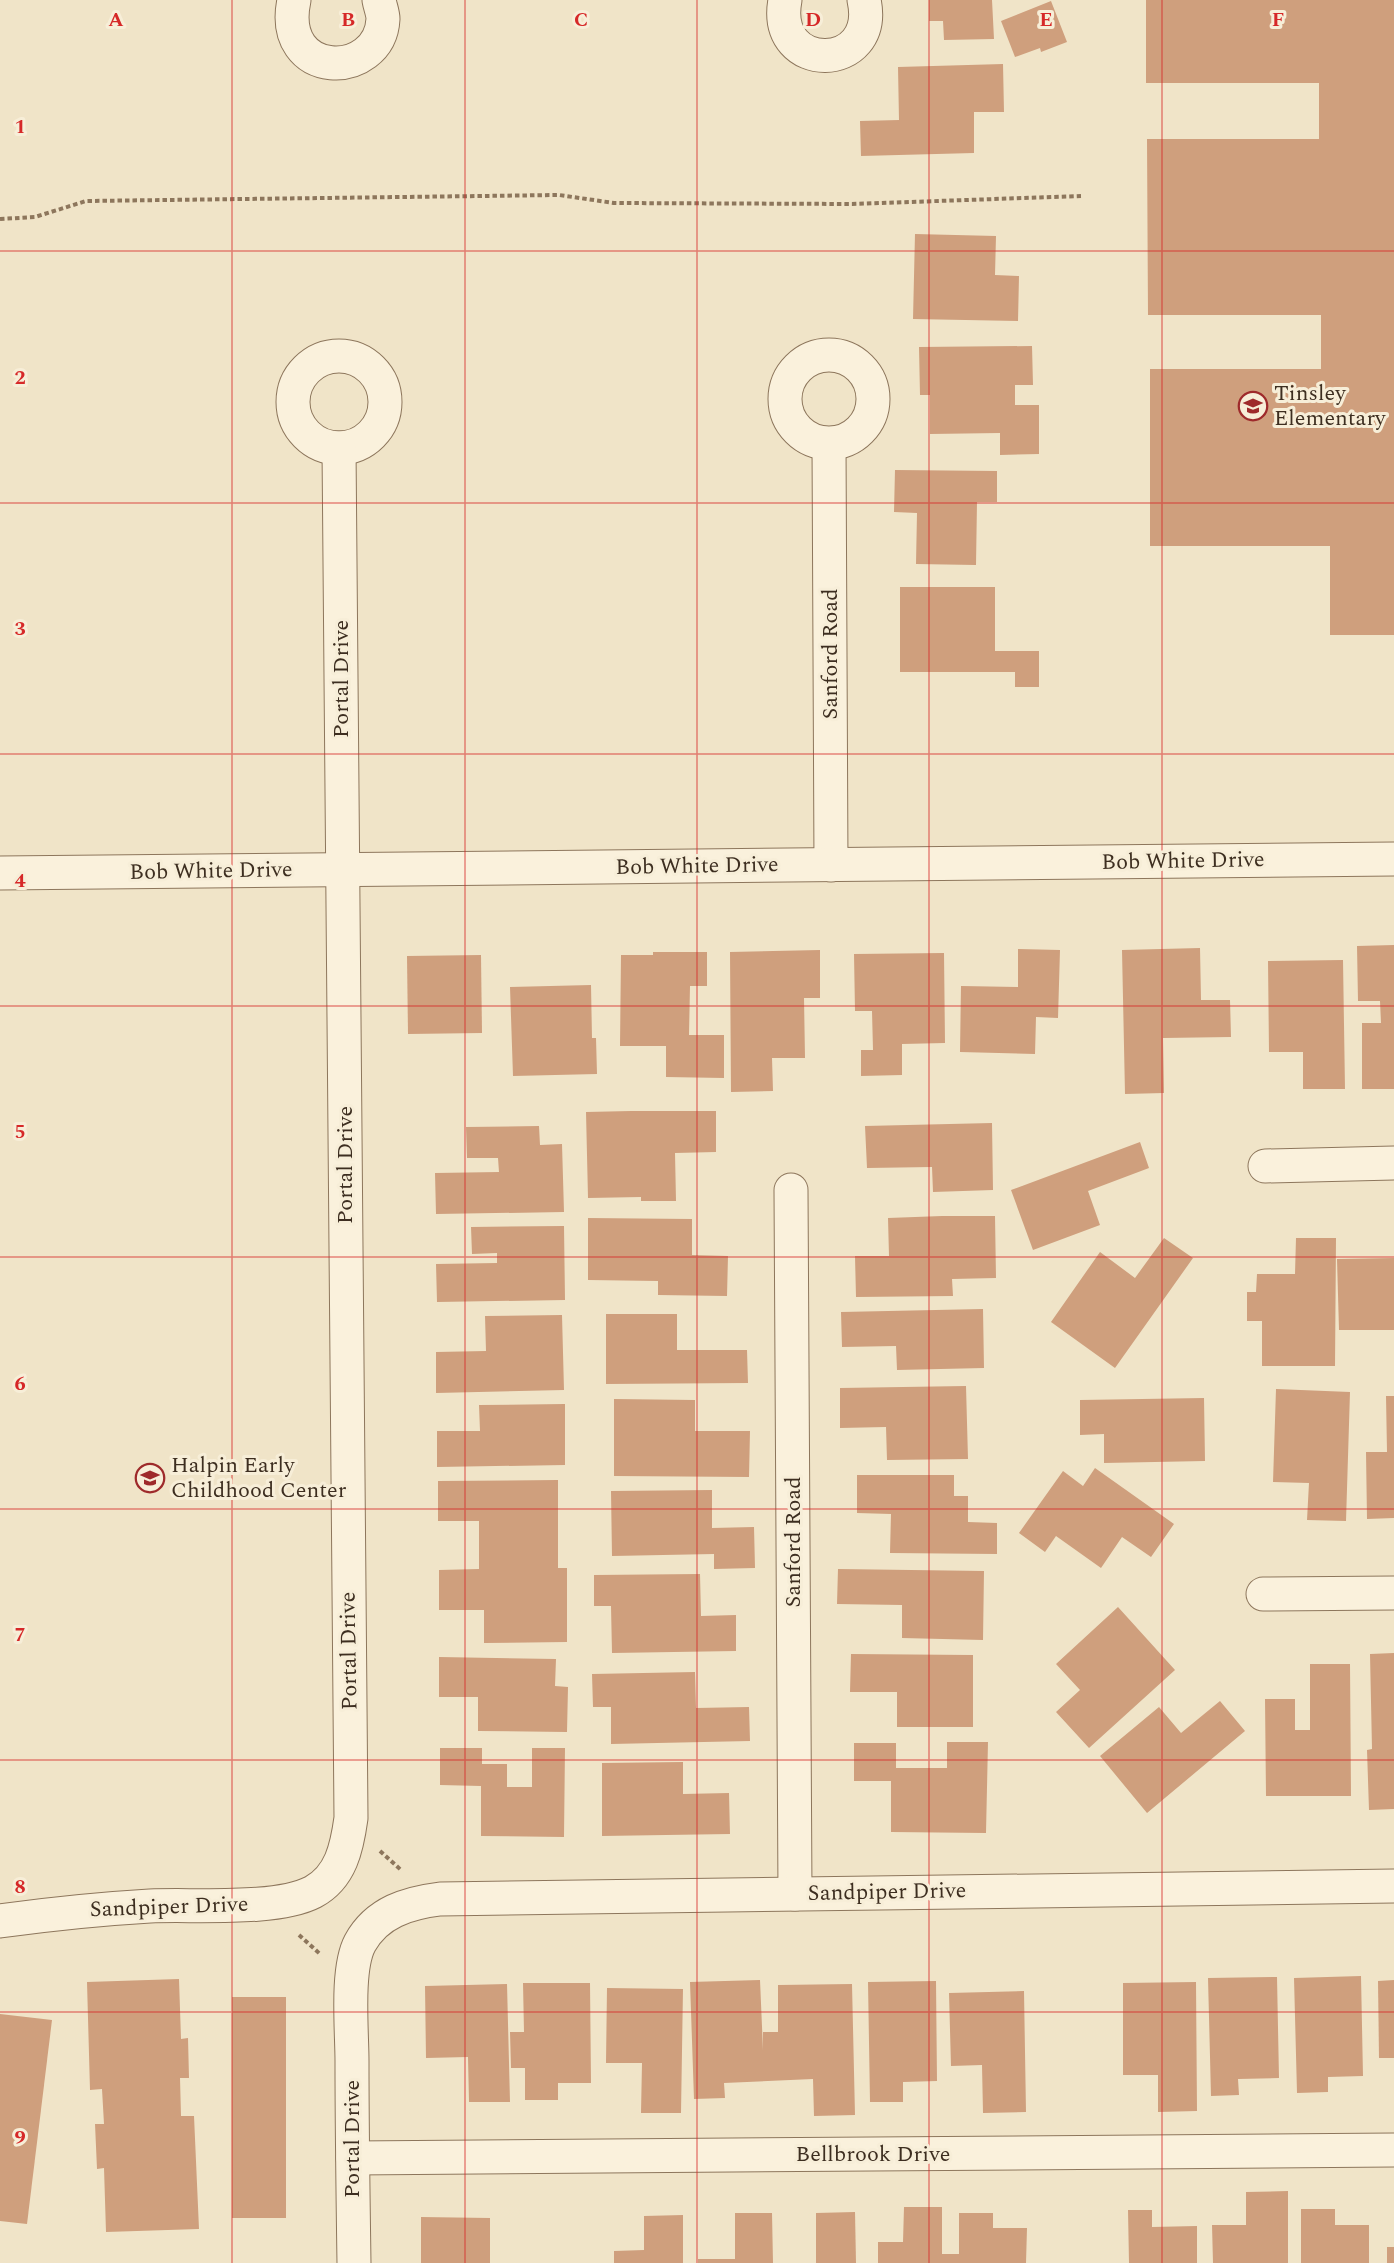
<svg xmlns="http://www.w3.org/2000/svg" width="1394" height="2263" font-family="Spectral,serif">
	<style>
		.building { fill: #cf9f7d }
		.lines { fill: none; stroke-linecap: round; stroke-linejoin: round }
		.minor-casing { stroke: #8d765c; stroke-width: 35 }
		.path { stroke: #8d765c; stroke-width: 4; stroke-dasharray: 4.5 3; stroke-linecap: butt }
		.minor { stroke: #faf1dc; stroke-width: 33 }
		.grid { fill: none; stroke: #d62828; stroke-width: 1.5; stroke-opacity: 0.55 }
		.labels { text-anchor: middle; dominant-baseline: central; stroke-width: 6; stroke-linejoin: round; paint-order: stroke }
		.poi-label { font-size: 22px; fill: #3d2e20; stroke: #f7eed8; text-anchor: start }
		.street-label { font-size: 22px; fill: #3d2e20; stroke: #f7eed8 }
		.grid-label { font-size: 20px; text-anchor: middle; font-weight: bold; fill: #d62828; stroke: #f7eed8; stroke-width: 6; stroke-linejoin: round; paint-order: stroke }
	</style>
	<rect width="100%" height="100%" fill="#f0e4c8"/>
	<g class="building">
		<polygon points="929,0 992,0 994,39 944,40 943,21 929,21"/>
		<polygon points="1146,0 1394,0 1394,635 1330,635 1330,546 1150,546 1150,369 1321,369 1321,315 1148,315 1147,139 1319,139 1319,83 1146,83"/>
		<polygon points="1051,1 1067,42 1041,52 1040,48 1015,57 1001,21"/>
		<polygon points="1003,64 1004,112 974,112 974,153 861,156 860,121 899,120 898,67"/>
		<polygon points="915,234 996,236 995,275 1019,276 1018,321 913,319"/>
		<polygon points="1032,346 1033,385 1015,385 1015,405 1039,405 1039,454 1000,455 1000,433 930,434 930,395 920,395 919,347"/>
		<polygon points="895,470 997,471 997,502 977,502 976,565 916,564 917,513 894,512"/>
		<polygon points="900,587 995,587 995,651 1039,651 1039,687 1015,687 1015,672 900,672"/>
		<polygon points="1394,945 1394,1089 1362,1089 1362,1023 1381,1023 1380,1001 1358,1001 1357,946"/>
		<polygon points="1200,948 1201,1000 1230,1000 1231,1037 1163,1038 1164,1093 1125,1094 1122,950"/>
		<polygon points="1018,949 1060,950 1058,1018 1036,1017 1035,1054 960,1052 961,986 1018,987"/>
		<polygon points="820,950 820,998 804,998 805,1058 772,1058 773,1091 731,1092 730,952"/>
		<polygon points="653,952 707,952 707,986 690,986 689,1035 724,1035 724,1078 666,1077 666,1046 620,1046 621,955 653,955"/>
		<polygon points="944,953 945,1043 902,1044 902,1075 861,1076 861,1050 873,1050 872,1011 855,1011 854,954"/>
		<polygon points="481,955 482,1033 408,1034 407,956"/>
		<polygon points="1343,960 1345,1089 1303,1089 1303,1052 1269,1052 1268,961"/>
		<polygon points="591,985 592,1038 596,1038 597,1074 513,1076 510,987"/>
		<polygon points="631,1111 716,1111 716,1152 675,1153 676,1201 641,1201 641,1197 588,1198 586,1112"/>
		<polygon points="992,1123 993,1190 933,1192 932,1167 867,1168 865,1126"/>
		<polygon points="539,1126 540,1145 562,1144 564,1212 436,1214 435,1173 499,1172 498,1158 467,1158 466,1127"/>
		<polygon points="1140,1142 1149,1168 1088,1191 1100,1225 1033,1250 1011,1190"/>
		<polygon points="942,1216 995,1216 996,1278 952,1279 953,1296 856,1297 855,1256 889,1256 888,1218"/>
		<polygon points="588,1218 692,1219 692,1255 728,1256 727,1296 658,1295 658,1281 588,1280"/>
		<polygon points="564,1226 565,1300 437,1302 436,1264 497,1263 497,1253 472,1254 471,1227"/>
		<polygon points="1164,1238 1193,1258 1115,1368 1051,1322 1100,1252 1135,1278"/>
		<polygon points="1296,1238 1336,1238 1335,1366 1262,1366 1262,1321 1247,1321 1247,1292 1256,1292 1257,1274 1295,1274"/>
		<polygon points="1394,1258 1394,1330 1339,1330 1337,1259"/>
		<polygon points="983,1309 984,1368 897,1370 896,1346 842,1347 841,1312"/>
		<polygon points="606,1314 677,1314 677,1350 747,1350 748,1383 606,1384"/>
		<polygon points="562,1315 564,1390 436,1393 436,1352 486,1351 485,1316"/>
		<polygon points="966,1386 968,1459 887,1460 886,1427 840,1428 840,1388"/>
		<polygon points="1276,1389 1350,1392 1346,1521 1307,1520 1309,1483 1273,1482"/>
		<polygon points="1386,1396 1394,1396 1394,1518 1367,1519 1366,1452 1387,1452"/>
		<polygon points="1204,1398 1205,1461 1104,1463 1104,1434 1080,1435 1080,1400"/>
		<polygon points="614,1399 695,1400 695,1431 750,1431 749,1477 614,1476"/>
		<polygon points="565,1404 565,1465 437,1467 437,1431 480,1431 479,1405"/>
		<polygon points="1095,1468 1174,1524 1151,1557 1122,1537 1101,1568 1056,1536 1045,1552 1019,1533 1063,1471 1083,1486"/>
		<polygon points="857,1475 954,1475 954,1496 968,1496 968,1522 997,1523 997,1554 890,1553 891,1514 857,1513"/>
		<polygon points="558,1480 558,1568 567,1568 567,1642 484,1643 484,1610 439,1610 439,1570 479,1569 479,1521 438,1521 438,1481"/>
		<polygon points="712,1490 712,1528 754,1527 755,1568 714,1569 714,1554 612,1556 611,1491"/>
		<polygon points="838,1569 984,1571 983,1640 902,1638 902,1605 837,1604"/>
		<polygon points="700,1574 701,1616 736,1615 736,1651 612,1653 611,1606 594,1606 594,1575"/>
		<polygon points="1118,1607 1175,1670 1089,1748 1056,1712 1080,1690 1056,1664"/>
		<polygon points="1394,1653 1394,1809 1369,1810 1367,1750 1372,1749 1370,1654"/>
		<polygon points="851,1654 973,1655 973,1727 897,1727 897,1692 850,1692"/>
		<polygon points="439,1657 556,1659 555,1686 568,1687 567,1732 478,1731 478,1697 439,1697"/>
		<polygon points="1310,1664 1350,1664 1351,1796 1266,1796 1265,1699 1295,1699 1295,1730 1310,1730"/>
		<polygon points="695,1672 696,1708 749,1707 750,1741 611,1744 611,1707 593,1707 592,1674"/>
		<polygon points="1220,1701 1245,1731 1147,1813 1100,1756 1159,1707 1181,1733"/>
		<polygon points="947,1742 988,1742 986,1833 891,1832 891,1781 854,1781 854,1743 896,1743 896,1768 947,1768"/>
		<polygon points="440,1748 482,1748 482,1764 507,1764 507,1787 532,1787 532,1748 565,1748 564,1837 481,1836 481,1786 440,1785"/>
		<polygon points="683,1762 683,1794 729,1793 730,1834 602,1836 602,1763"/>
		<polygon points="1361,1976 1363,2076 1328,2077 1328,2092 1297,2093 1294,1978"/>
		<polygon points="1277,1977 1279,2078 1238,2079 1239,2095 1211,2096 1208,1978"/>
		<polygon points="179,1979 181,2039 188,2038 189,2078 180,2078 181,2116 194,2116 199,2229 106,2232 104,2168 97,2169 95,2124 104,2124 102,2089 90,2090 87,1982"/>
		<polygon points="760,1980 763,2050 763,2032 778,2032 778,1985 852,1984 855,2115 814,2116 813,2079 724,2083 725,2098 694,2099 690,1982"/>
		<polygon points="1394,1980 1394,2058 1379,2058 1378,1981"/>
		<polygon points="936,1981 937,2081 903,2082 903,2102 870,2102 868,1982"/>
		<polygon points="1196,1982 1197,2111 1158,2112 1158,2075 1123,2075 1123,1983"/>
		<polygon points="523,1983 590,1983 591,2083 558,2083 558,2100 525,2100 525,2068 511,2068 510,2032 524,2032"/>
		<polygon points="507,1984 510,2102 469,2102 468,2057 426,2058 425,1986"/>
		<polygon points="607,1988 683,1989 681,2113 641,2113 642,2063 606,2063"/>
		<polygon points="1024,1991 1026,2112 983,2113 982,2065 951,2066 949,1993"/>
		<rect x="232" y="1997" width="54" height="221"/>
		<polygon points="0,2014 52,2020 27,2224 0,2221"/>
		<polygon points="1288,2191 1288,2263 1213,2263 1212,2225 1246,2225 1246,2192"/>
		<polygon points="904,2207 942,2207 942,2254 959,2254 959,2213 993,2213 993,2228 1027,2228 1026,2263 878,2263 878,2242 903,2242"/>
		<polygon points="1301,2209 1335,2209 1335,2225 1369,2225 1369,2263 1301,2263"/>
		<polygon points="1128,2210 1152,2210 1152,2227 1197,2226 1197,2263 1129,2263"/>
		<polygon points="855,2212 856,2263 816,2263 816,2213"/>
		<polygon points="735,2213 772,2213 773,2263 698,2263 698,2259 735,2259"/>
		<polygon points="683,2215 683,2263 614,2263 614,2251 644,2250 644,2216"/>
		<polygon points="421,2217 490,2218 490,2263 421,2263"/>
		<rect x="1387" y="2247" width="7" height="16"/>
	</g>
	<g class="lines">
		<g class="minor-casing">
			<g id="minor">
				<path d="M294,0C277,81 380,80 383,19C383,13 380,6 379,0"/>
				<path d="M785,0C771,75 880,73 864,0"/>
				<circle cx="829" cy="399" r="44"/>
				<circle cx="339" cy="402" r="46"/>
				<polyline points="829,444 831,865"/>
				<polyline points="0,873 1394,859"/>
				<polyline points="1265,1166 1394,1163"/>
				<polyline points="791,1190 795,1894"/>
				<polyline points="1263,1594 1394,1593"/>
				<path d="M0,1921C50,1914 99,1909 150,1906C193,1904 277,1911 313,1892C341,1877 347,1847 351,1818L339,448"/>
				<polyline points="353,2158 1394,2150"/>
				<path d="M354,2263C353,2196 352,2128 352,2061C352,2031 346,1969 360,1943C377,1912 408,1903 440,1899L1394,1886"/>
			</g>
		</g>
		<g class="path">
			<polyline points="0,219 35,217 86,201 559,195 614,203 852,204 1081,196"/>
			<polyline points="380,1851 401,1870"/>
			<polyline points="299,1935 320,1954"/>
		</g>
		<use href="#minor" class="minor"/>
	</g>
	<path class="grid" d="M232,0V2263M465,0V2263M697,0V2263M929,0V2263M1162,0V2263M0,251H1394M0,503H1394M0,754H1394M0,1006H1394M0,1257H1394M0,1509H1394M0,1760H1394M0,2012H1394"/>
	<defs>
		<g id="school-ring" transform="scale(1.5)"><circle r="9.5" fill="#f7eed8" stroke="#9e2a2b" stroke-width="1.5"/><path d="M0-5L7-2L0 1L-7-2ZM-4 1L0 2.5L4 1V4Q0 6-4 4Z" fill="#9e2a2b"/></g>
	</defs>
	<g fill-rule="evenodd">
		<use href="#school-ring" x="1253" y="406"/>
		<use href="#school-ring" x="150" y="1478"/>
	</g>
	<g class="labels">
		<g class="poi-label">
			<text x="1274" y="393">Tinsley<tspan x="1274" dy="25">Elementary</tspan></text>
			<text x="171" y="1465">Halpin Early<tspan x="171" dy="25">Childhood Center</tspan></text>
		</g>
		<g class="street-label">
			<text transform="translate(830 654) rotate(-90)">Sanford Road</text>
			<text transform="translate(341 679) rotate(-90)">Portal Drive</text>
			<text transform="translate(1183 861) rotate(-1)">Bob White Drive</text>
			<text transform="translate(697 866) rotate(-1)">Bob White Drive</text>
			<text transform="translate(211 871) rotate(-1)">Bob White Drive</text>
			<text transform="translate(345 1165) rotate(-90)">Portal Drive</text>
			<text transform="translate(793 1542) rotate(-90)">Sanford Road</text>
			<text transform="translate(349 1651) rotate(-91)">Portal Drive</text>
			<text transform="translate(887 1892) rotate(-1)">Sandpiper Drive</text>
			<text transform="translate(169 1907) rotate(-2)">Sandpiper Drive</text>
			<text transform="translate(352 2139) rotate(-90)">Portal Drive</text>
			<text x="873" y="2154">Bellbrook Drive</text>
		</g>
	</g>
	<g class="grid-label">
		<text x="116" y="26">A</text>
		<text x="348" y="26">B</text>
		<text x="581" y="26">C</text>
		<text x="813" y="26">D</text>
		<text x="1046" y="26">E</text>
		<text x="1278" y="26">F</text>
		<text x="20" y="133">1</text>
		<text x="20" y="384">2</text>
		<text x="20" y="635">3</text>
		<text x="20" y="887">4</text>
		<text x="20" y="1138">5</text>
		<text x="20" y="1390">6</text>
		<text x="20" y="1641">7</text>
		<text x="20" y="1893">8</text>
		<text x="20" y="2144">9</text>
	</g>
</svg>
